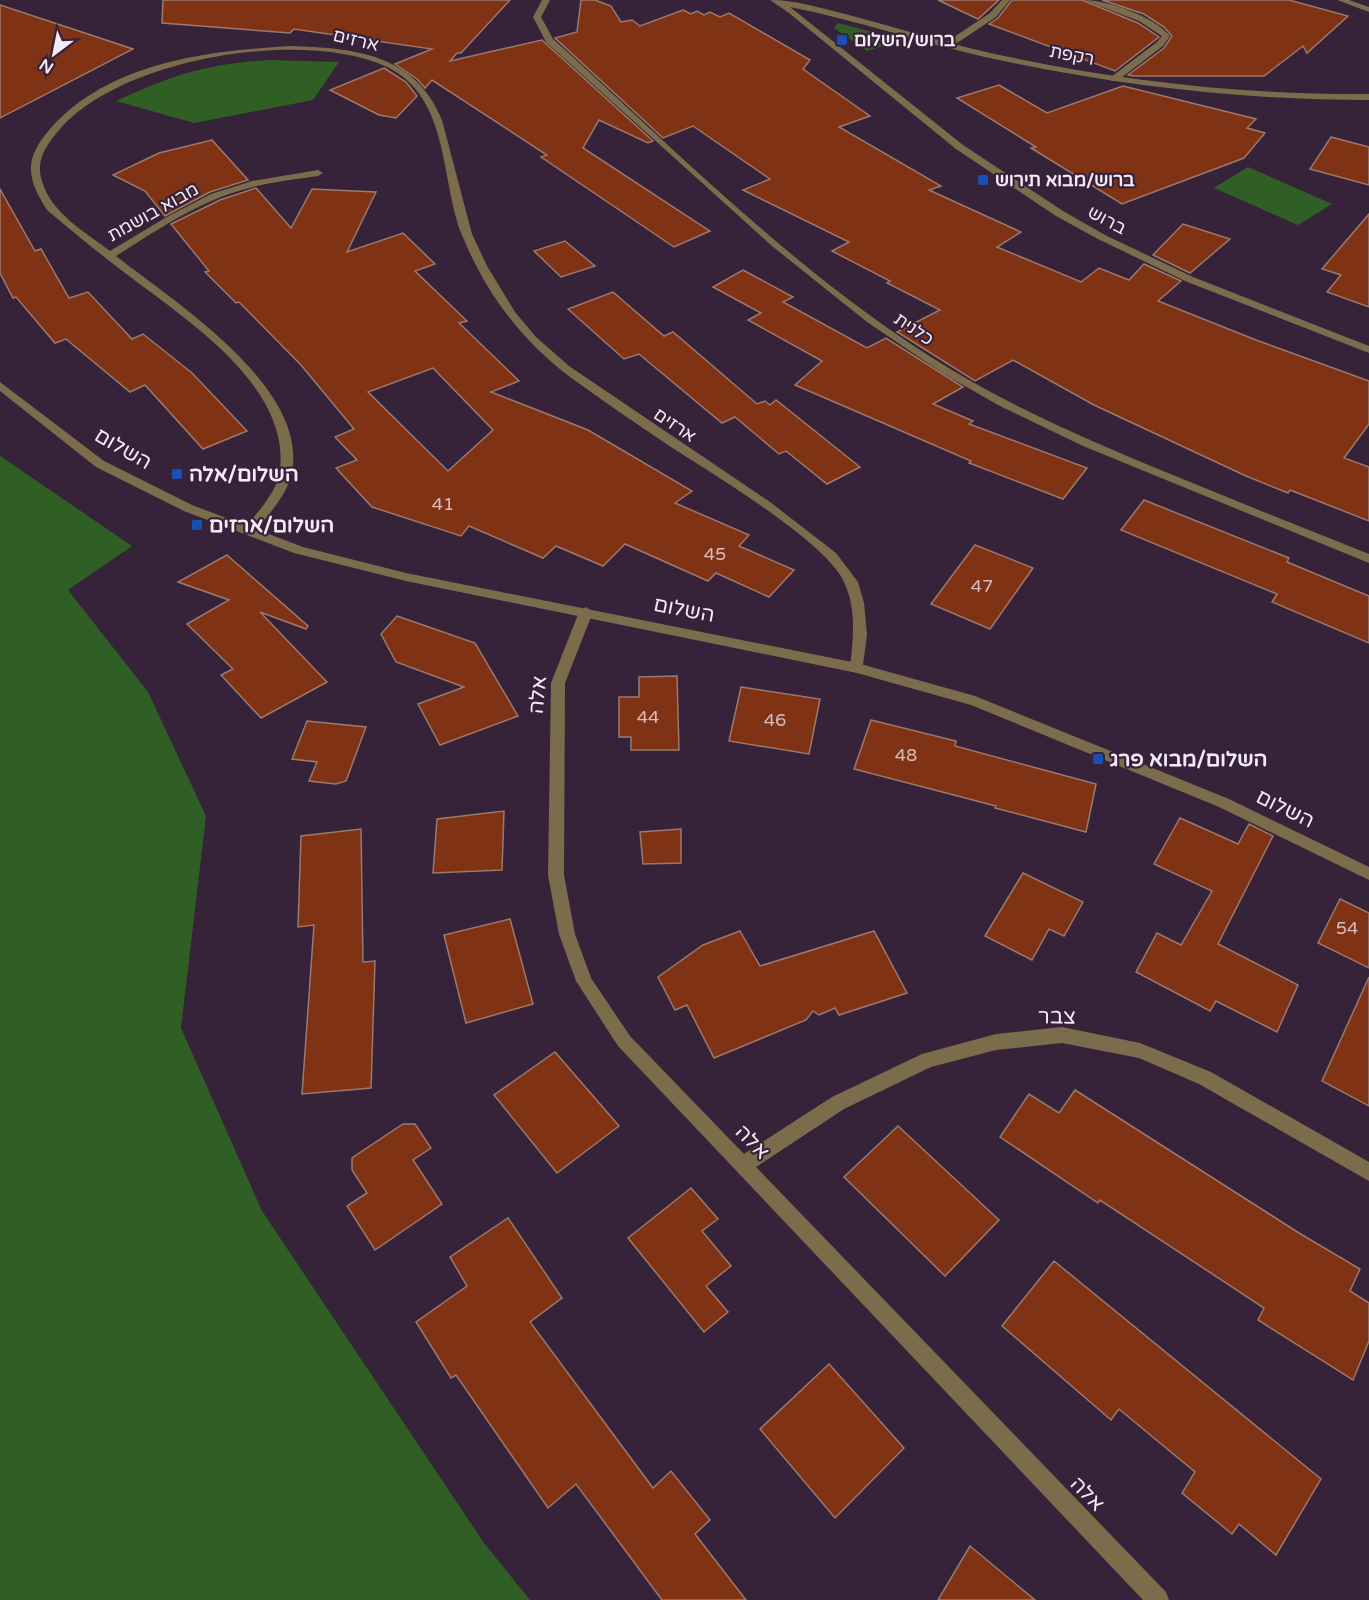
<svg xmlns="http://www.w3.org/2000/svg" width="1369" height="1600" font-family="'Varela Round','Noto Sans Hebrew',sans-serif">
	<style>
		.green { fill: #2f5f25 }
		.building { fill: #7f3214; stroke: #9c796d; stroke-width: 1.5; fill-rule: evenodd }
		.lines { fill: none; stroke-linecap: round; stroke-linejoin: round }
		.minor { fill: #7b6d4c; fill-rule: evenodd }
		.tertiary { fill: #7b6d4c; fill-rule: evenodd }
		.transit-dot { fill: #1a4fb4; stroke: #362339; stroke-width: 2 }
		.labels { text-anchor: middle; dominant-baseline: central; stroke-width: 4.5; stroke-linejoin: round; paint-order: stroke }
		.far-street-label { font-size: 18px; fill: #f5e9f7; stroke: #362339 }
		.far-poi-label { font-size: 18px; font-weight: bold; fill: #f5e9f7; stroke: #362339; text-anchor: start }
		.number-label { font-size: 18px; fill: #d8bbbe }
		.street-label { font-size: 21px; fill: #f5e9f7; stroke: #362339 }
		.poi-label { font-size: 21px; font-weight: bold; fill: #f5e9f7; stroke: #362339; text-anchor: start }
	</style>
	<rect width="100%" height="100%" fill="#362339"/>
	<g class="green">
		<polygon points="838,23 902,40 867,51 834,28"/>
		<path d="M270,60L339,62L313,100L194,123L116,101C171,75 209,63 270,60Z"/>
		<polygon points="1248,167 1332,204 1298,225 1214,188"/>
		<polygon points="0,456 132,546 68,590 148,692 206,816 181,1028 262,1211 484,1543 530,1600 0,1600"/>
	</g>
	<g class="building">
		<polygon points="163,0 510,0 461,53 457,53 450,61 542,40 653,141 648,143 599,120 583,148 710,231 674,247 541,157 547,155 432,80 425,88 417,79 395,64 432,49 294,29 290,33 162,23"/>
		<polygon points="581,0 595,0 611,6 621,22 632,20 640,26 683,10 691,14 697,11 704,15 710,12 720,17 729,13 810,60 803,69 870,116 839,127 941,186 929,190 1021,232 997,247 1081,282 1099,268 1129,280 1144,264 1181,281 1158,301 1256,340 1369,381 1369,424 1344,458 1369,467 1369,521 1290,490 1288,493 1246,476 1094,405 1013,360 975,381 899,333 897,332 940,310 887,283 890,281 832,251 849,242 743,190 770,179 693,126 663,138 555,38 577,32"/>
		<polygon points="938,0 999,0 978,19"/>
		<polygon points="1012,0 1082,0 1138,23 1159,37 1115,71 989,24 998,18"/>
		<polygon points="1102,0 1289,0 1348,16 1307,53 1303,46 1264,76 1134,76 1128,75 1164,48 1172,36 1164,27 1144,14"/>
		<polygon points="0,5 133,49 0,118"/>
		<polygon points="384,68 406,82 417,96 396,118 379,115 330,90"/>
		<polygon points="999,85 1047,113 1123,86 1256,119 1247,128 1265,133 1244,158 1122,204 1031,148 1036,147 957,98"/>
		<polygon points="1331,137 1369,147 1369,185 1310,169"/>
		<polygon points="212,140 248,180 210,192 165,216 145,191 113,175 159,153"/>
		<path d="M256,188L291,228L312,189L376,192L347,252L403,233L435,264L415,271L467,321L459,323L519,381L491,392L588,430L692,491L675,503L749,535L739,546L794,570L769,597L716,573L708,581L625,544L603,566L556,546L543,558L469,526L461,536L372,507L336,468L357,460L335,437L354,429L301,365L239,302L236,303L205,272L209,271L171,224L220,200ZM433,368L493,430L448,471L368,392Z"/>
		<polygon points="0,189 35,251 41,249 69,298 88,292 132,339 143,334 192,373 247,431 203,449 145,385 130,392 66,339 55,343 16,297 13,298 0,273"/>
		<polygon points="1369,214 1369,307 1327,292 1341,275 1322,269"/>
		<polygon points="1183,224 1230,239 1190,273 1153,255"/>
		<polygon points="565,241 595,266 561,277 534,251"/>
		<polygon points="743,270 793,297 783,302 867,348 886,338 963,387 933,404 973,421 969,424 1087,468 1063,499 969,463 971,461 795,385 822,361 748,320 761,313 713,287"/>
		<polygon points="613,292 664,336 673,332 757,404 765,401 770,405 776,400 860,467 827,484 786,451 779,454 735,417 722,423 639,354 624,359 568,309"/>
		<polygon points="1144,500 1289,558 1287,562 1369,596 1369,643 1272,602 1277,594 1121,530"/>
		<polygon points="975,545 1033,568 990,629 931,604"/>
		<polygon points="227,555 308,626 306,629 260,612 327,682 261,718 221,675 233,669 187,624 229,600 178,582"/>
		<polygon points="397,616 475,643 518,716 440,745 418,704 464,687 396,662 381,634"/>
		<polygon points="677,676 679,750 631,750 631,737 619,737 619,697 639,697 639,677"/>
		<polygon points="741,687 820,699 809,754 729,741"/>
		<polygon points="871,720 956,741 955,746 1096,784 1086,832 995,808 996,806 854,769"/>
		<polygon points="307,721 366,727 346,781 336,784 309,781 317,762 292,759"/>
		<polygon points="504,811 502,870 433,873 437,819"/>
		<polygon points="1180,818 1238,844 1249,824 1273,836 1218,944 1298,985 1277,1032 1216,1001 1210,1011 1136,972 1157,933 1181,945 1212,891 1154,864"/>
		<polygon points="361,829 363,962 375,961 371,1088 302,1094 314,925 298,927 301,836"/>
		<polygon points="681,829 681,863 643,864 640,832"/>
		<polygon points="1023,873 1083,902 1064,936 1049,929 1032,960 985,936"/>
		<polygon points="1340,899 1369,913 1369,968 1318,943"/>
		<polygon points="510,919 533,1004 466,1023 444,935"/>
		<polygon points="740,931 760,966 874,931 907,993 839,1015 835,1008 819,1015 813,1011 806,1020 714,1058 687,1005 675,1010 658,977 703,945"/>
		<polygon points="1369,977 1369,1106 1322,1081"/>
		<polygon points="555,1052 619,1126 557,1173 494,1095"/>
		<polygon points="1075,1090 1299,1233 1360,1269 1350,1291 1369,1303 1369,1341 1353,1380 1258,1320 1264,1308 1100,1200 1098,1203 1000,1137 1029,1094 1059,1113"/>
		<polygon points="403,1124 415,1124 431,1148 413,1160 442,1204 375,1250 347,1206 367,1193 352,1170 352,1158"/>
		<polygon points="898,1126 999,1220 945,1276 844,1177"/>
		<polygon points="691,1188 718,1219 702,1231 731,1266 706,1286 728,1312 704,1332 628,1238"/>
		<polygon points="508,1218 562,1298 530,1322 653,1488 671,1471 710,1520 695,1534 746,1600 662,1600 576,1484 548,1508 456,1375 451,1378 416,1322 467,1286 450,1257"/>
		<polygon points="1054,1261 1321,1479 1276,1555 1239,1524 1232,1534 1182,1493 1195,1472 1119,1409 1111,1420 1002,1326"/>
		<polygon points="829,1364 904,1448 835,1518 760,1429"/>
		<polygon points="970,1546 1035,1600 938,1600"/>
	</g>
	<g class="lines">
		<g class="minor">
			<path d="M542,0H550L541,17L553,39C680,154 804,281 952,370C1022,412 1098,444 1173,475C1238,502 1304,528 1369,554V563L1083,446L998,405L944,374L867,322L772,246L546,42L533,17Z"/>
			<polygon points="1002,0 1010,0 996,17 951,47 945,47 945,43 990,13"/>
			<path d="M1084,0C1108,0 1155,17 1170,36L1163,46L1117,81H1111V77L1157,42L1162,36L1139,21Z"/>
			<path d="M290,46C353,48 415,53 442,120L472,234L487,266L515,312L536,337L569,366L770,502L836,553L858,582L864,603L867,635L862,672L857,673L850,668C853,639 857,609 844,582C826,541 709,472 668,445C635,423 602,400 570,377C521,340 485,292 462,235C440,180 450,97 387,67C303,28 122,58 60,129C47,144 35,160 42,181C51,213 85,232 110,251L165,218L211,194L252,181L318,170L323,173L318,176C290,180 262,183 235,192C192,206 154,232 116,256C173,301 313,389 291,476C285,498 267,516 253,534H245L243,531L245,528C258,511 277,493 280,470C290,386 187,320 129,276C101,255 74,233 47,210C26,177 24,159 50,129C109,62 207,51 290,46Z"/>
			<polygon points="586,607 593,612 565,683 564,875 575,934 591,978 630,1036 744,1154 832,1097 922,1054 996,1034 1062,1027 1140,1043 1211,1072 1369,1162 1369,1181 1199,1084 1139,1058 1062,1043 996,1050 931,1067 844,1109 756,1167 1166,1592 1169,1600 1143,1600 618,1046 576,981 559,934 548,875 551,683 579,612"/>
		</g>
		<g class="tertiary">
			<path d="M770,0C794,0 821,8 845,14C892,26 938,41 986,52C1112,80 1240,95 1369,94V100C1239,100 1111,85 985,57C919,42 856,20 790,7L963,145L1063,211L1105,235L1193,277L1369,346V353L1185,281L1098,239L1056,216L956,149L789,13Z"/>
			<polygon points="1337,0 1349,0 1369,7 1369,12"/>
			<polygon points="0,382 104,461 192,505 303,547 406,573 857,663 975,696 1229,799 1369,867 1369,880 1219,807 971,705 857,673 406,581 294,553 184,511 96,467 0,391"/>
		</g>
	</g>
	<g class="transit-dot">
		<rect x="836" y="34" width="12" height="12" rx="3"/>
		<rect x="977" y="174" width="12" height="12" rx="3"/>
		<rect x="171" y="468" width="12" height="12" rx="3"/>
		<rect x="191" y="519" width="12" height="12" rx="3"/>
		<rect x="1092" y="753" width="12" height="12" rx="3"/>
	</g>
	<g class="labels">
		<g class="far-street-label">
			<text transform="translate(356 40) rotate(13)">ארזים</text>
			<text transform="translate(1072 55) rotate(11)">רקפת</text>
			<text transform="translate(153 212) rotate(-29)">מבוא בושמת</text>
			<text transform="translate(1107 220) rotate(28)">ברוש</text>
			<text transform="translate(914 329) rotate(34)">כלנית</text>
			<text transform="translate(675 425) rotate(34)">ארזים</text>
		</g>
		<g class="far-poi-label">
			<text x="854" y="40">ברוש/השלום</text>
			<text x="995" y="180">ברוש/מבוא תירוש</text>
		</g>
		<g class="number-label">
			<text x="443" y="504">41</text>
			<text x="715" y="554">45</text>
			<text x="982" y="586">47</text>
			<text x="648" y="717">44</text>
			<text x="775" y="720">46</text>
			<text x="906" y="755">48</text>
			<text x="1347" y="928">54</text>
		</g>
		<g class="street-label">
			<text transform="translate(123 449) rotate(30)">השלום</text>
			<text transform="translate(684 610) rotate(11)">השלום</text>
			<text transform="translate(538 695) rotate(-84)">אלה</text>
			<text transform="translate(1285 809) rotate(26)">השלום</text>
			<text transform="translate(1057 1017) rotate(1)">צבר</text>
			<text transform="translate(752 1142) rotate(46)">אלה</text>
			<text transform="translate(1087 1494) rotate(46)">אלה</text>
		</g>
		<g class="poi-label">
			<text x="189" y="474">השלום/אלה</text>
			<text x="209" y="525">השלום/ארזים</text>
			<text x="1110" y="759">השלום/מבוא פרג</text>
		</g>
	</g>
	<g transform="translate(54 54) rotate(212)" stroke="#362339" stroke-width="4.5" paint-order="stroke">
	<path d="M0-4.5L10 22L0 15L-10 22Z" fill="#f5e9f7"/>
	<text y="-9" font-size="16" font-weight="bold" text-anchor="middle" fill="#f5e9f7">N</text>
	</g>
</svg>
